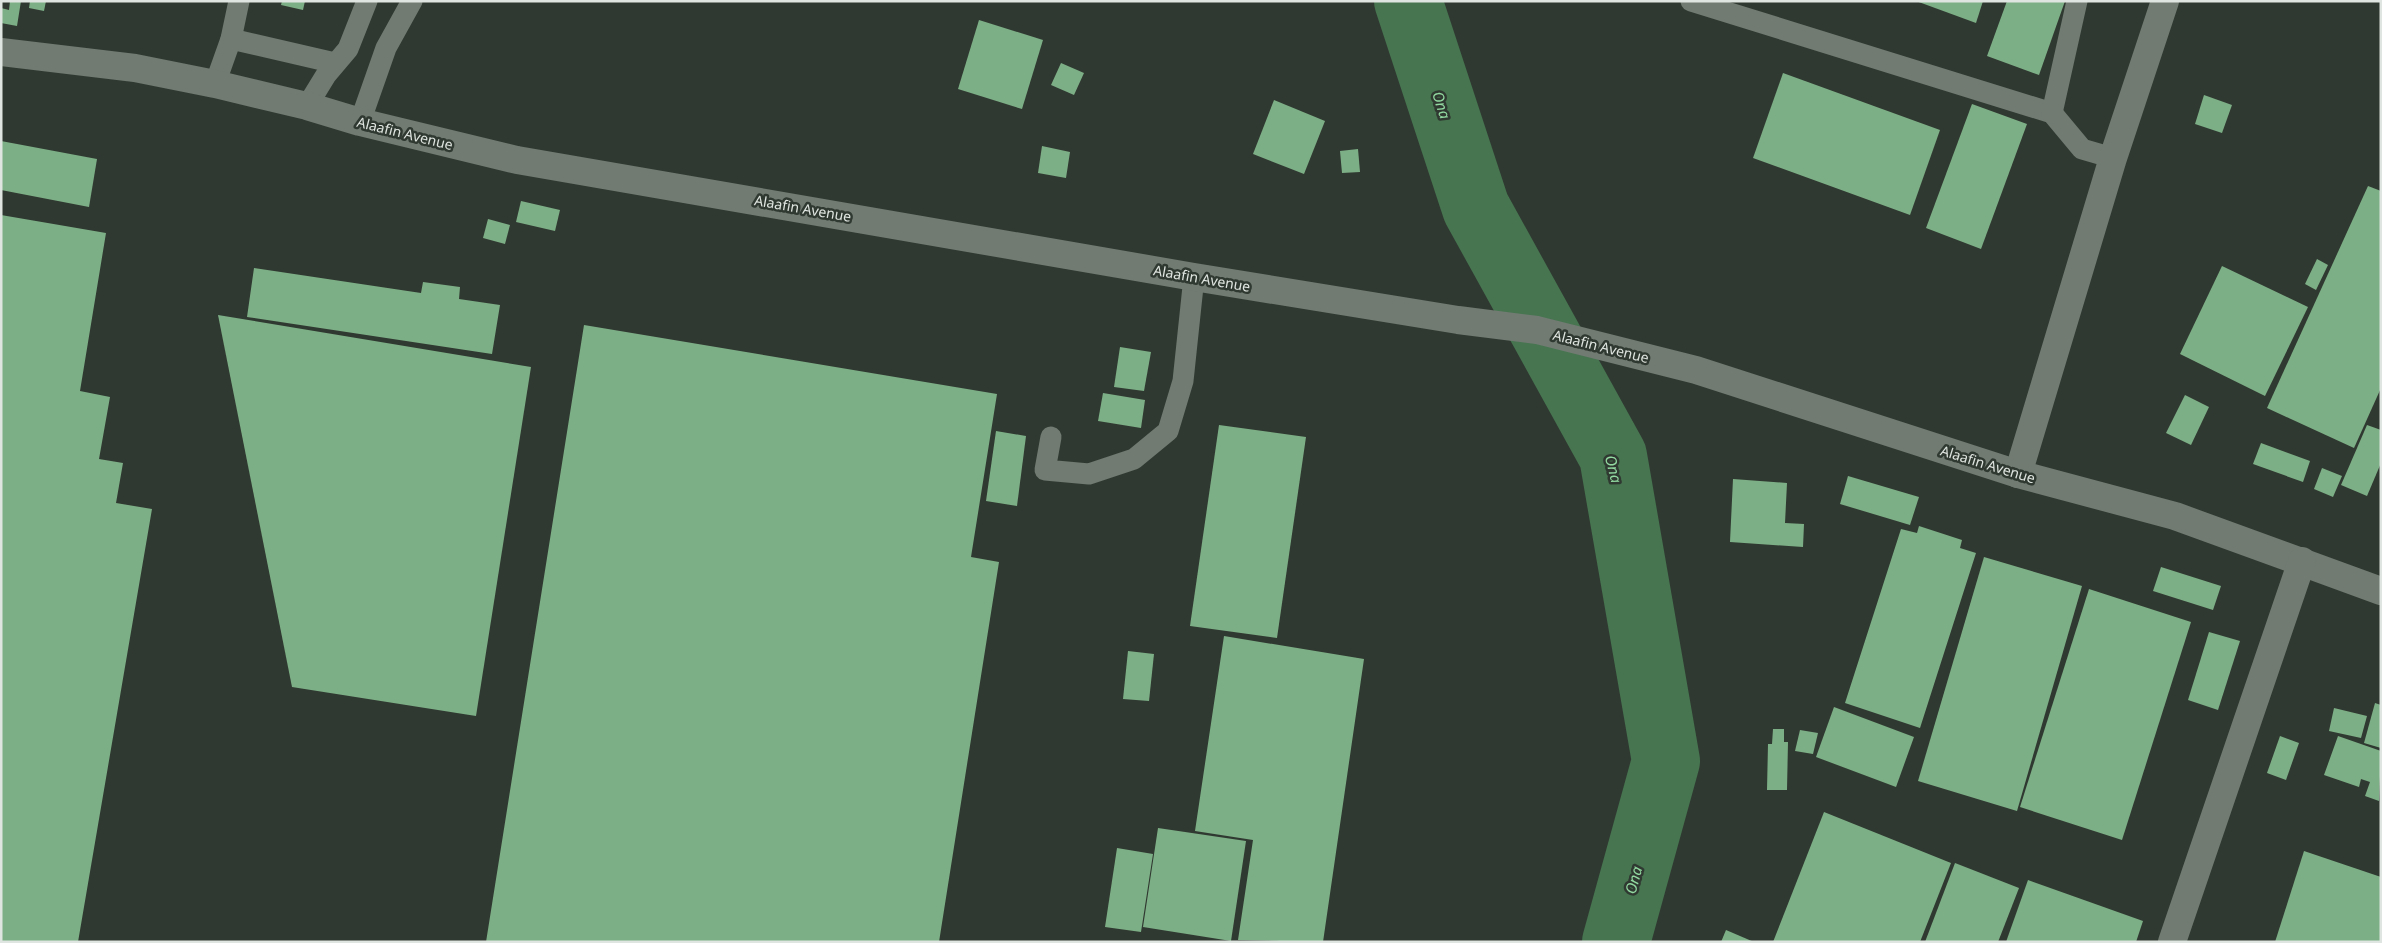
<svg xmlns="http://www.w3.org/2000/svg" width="2382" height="943" font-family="'Noto Sans',sans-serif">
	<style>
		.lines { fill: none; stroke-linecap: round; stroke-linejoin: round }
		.river { stroke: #467550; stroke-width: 68 }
		.building { fill: #7daf86 }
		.lane { stroke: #717b72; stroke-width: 21 }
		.street { stroke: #717b72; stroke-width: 28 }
		.labels { text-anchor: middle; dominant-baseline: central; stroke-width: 5; stroke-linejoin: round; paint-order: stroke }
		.street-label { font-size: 14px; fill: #dfe5e0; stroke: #303931 }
		.water-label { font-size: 15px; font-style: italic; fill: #91d9a0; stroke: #303931 }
	</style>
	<rect width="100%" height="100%" fill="#303931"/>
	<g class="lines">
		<polyline class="river" points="1408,1 1476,208 1613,456 1666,761 1616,942"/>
	</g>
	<g class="building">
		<polygon points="10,1 21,1 17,26 1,23 1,8 9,10"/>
		<polygon points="30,1 46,1 44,11 29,8"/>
		<polygon points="282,1 305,1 303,10 281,5"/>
		<polygon points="1916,1 1983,1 1976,23"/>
		<polygon points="2007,1 2065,1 2039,75 1987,56"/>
		<polygon points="979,20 1043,40 1022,109 958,89"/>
		<polygon points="1061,63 1084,73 1074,95 1051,85"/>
		<polygon points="1783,73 1940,130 1910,215 1753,158"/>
		<polygon points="2204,95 2232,105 2222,133 2195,124"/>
		<polygon points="1274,100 1325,121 1304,174 1253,154"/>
		<polygon points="1972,104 2027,124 1981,249 1926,228"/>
		<polygon points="1,141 97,159 89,207 1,190"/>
		<polygon points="1042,146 1070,152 1066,178 1038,173"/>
		<polygon points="1358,149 1360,172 1342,173 1340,151"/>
		<polygon points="2368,186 2381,191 2381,388 2354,448 2267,408"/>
		<polygon points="521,201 560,210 555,231 516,222"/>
		<polygon points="1,215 106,233 80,391 110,397 99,459 123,463 116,503 152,509 78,942 1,942"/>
		<polygon points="488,219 510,225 505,244 483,238"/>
		<polygon points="2317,259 2328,265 2316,290 2305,284"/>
		<polygon points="2222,266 2308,307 2265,396 2180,354"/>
		<polygon points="254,268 421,293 423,282 460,287 459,299 500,305 492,354 247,317"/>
		<polygon points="218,315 531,367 476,716 292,687"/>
		<polygon points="584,325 997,394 971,557 999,562 939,942 486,942"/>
		<polygon points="1120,347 1151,352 1144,391 1114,387"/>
		<polygon points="1103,393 1145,400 1141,428 1098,421"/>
		<polygon points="2185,395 2209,407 2191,445 2166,433"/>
		<polygon points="1219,425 1306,437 1277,638 1190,626"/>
		<polygon points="2367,425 2381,430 2381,463 2367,496 2341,485"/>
		<polygon points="996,431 1026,436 1017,506 986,501"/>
		<polygon points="2261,443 2310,461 2303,482 2253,464"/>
		<polygon points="2322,468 2342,476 2333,497 2314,489"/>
		<polygon points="1848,476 1919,497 1910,525 1840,504"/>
		<polygon points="1733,479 1787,483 1785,523 1804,524 1803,547 1730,542"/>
		<polygon points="1919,526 1962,540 1960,548 1976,553 1920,728 1845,703 1901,529 1917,533"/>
		<polygon points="1984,557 2082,586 2017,811 1918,781"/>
		<polygon points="2161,567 2221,586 2213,610 2153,591"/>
		<polygon points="2089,589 2191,622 2122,840 2020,807"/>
		<polygon points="2209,632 2240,641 2218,710 2188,700"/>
		<polygon points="1224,636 1364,659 1323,942 1238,940 1253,840 1195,831"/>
		<polygon points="1128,651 1154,654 1149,701 1123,699"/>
		<polygon points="2375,703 2381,705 2381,748 2364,743"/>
		<polygon points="1834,707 1914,737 1896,787 1816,757"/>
		<polygon points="2334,708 2367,716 2361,738 2329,731"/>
		<polygon points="1773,729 1784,729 1784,742 1788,742 1787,790 1767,790 1768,744 1772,744"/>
		<polygon points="1800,730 1818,733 1813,754 1795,751"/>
		<polygon points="2280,736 2299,743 2286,780 2267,773"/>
		<polygon points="2338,736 2381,751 2379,801 2365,796 2370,782 2361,779 2359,787 2324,775"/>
		<polygon points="1824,812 1951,863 1920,942 1773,942"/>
		<polygon points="1158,828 1246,841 1231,941 1143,927"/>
		<polygon points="1117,848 1153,854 1141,932 1105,927"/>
		<polygon points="2304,851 2381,877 2381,942 2275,942"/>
		<polygon points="1955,863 2019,888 1998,942 1925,942"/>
		<polygon points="2028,880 2143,921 2136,942 2006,942"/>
		<polygon points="1726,930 1754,942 1721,942"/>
	</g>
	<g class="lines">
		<g class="lane">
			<polyline points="1691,1 2052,113 2082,149 2113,158"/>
			<polyline points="231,39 335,63"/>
			<polyline points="215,84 231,39 239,1"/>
			<polyline points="307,106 326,75 348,49 367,1"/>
			<polyline points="2052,113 2077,1"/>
			<polyline points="360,122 386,48 412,1"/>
			<polyline points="1051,437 1045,470 1089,474 1134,459 1168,431 1183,381 1194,277"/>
		</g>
		<g class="street">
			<polyline points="1,52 135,68 215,84 307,106 360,122 517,160 1194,277 1458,320 1537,330 1696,370 2018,474 2175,516 2381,591"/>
			<polyline points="2018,474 2113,158 2165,1"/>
			<polyline points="2172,942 2302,561"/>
		</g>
	</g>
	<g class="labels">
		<g class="street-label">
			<text transform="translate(405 133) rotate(14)">Alaafin Avenue</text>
			<text transform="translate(803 208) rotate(10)">Alaafin Avenue</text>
			<text transform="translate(1202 278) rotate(10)">Alaafin Avenue</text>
			<text transform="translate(1601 346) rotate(14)">Alaafin Avenue</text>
			<text transform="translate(1988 464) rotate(17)">Alaafin Avenue</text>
		</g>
		<g class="water-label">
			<text transform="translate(1442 105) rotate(72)">Ona</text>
			<text transform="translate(1614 469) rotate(76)">Ona</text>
			<text transform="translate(1633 880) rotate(-75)">Ona</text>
		</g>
	</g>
	<rect width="2382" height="943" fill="none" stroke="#dfe5e0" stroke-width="5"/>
</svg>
